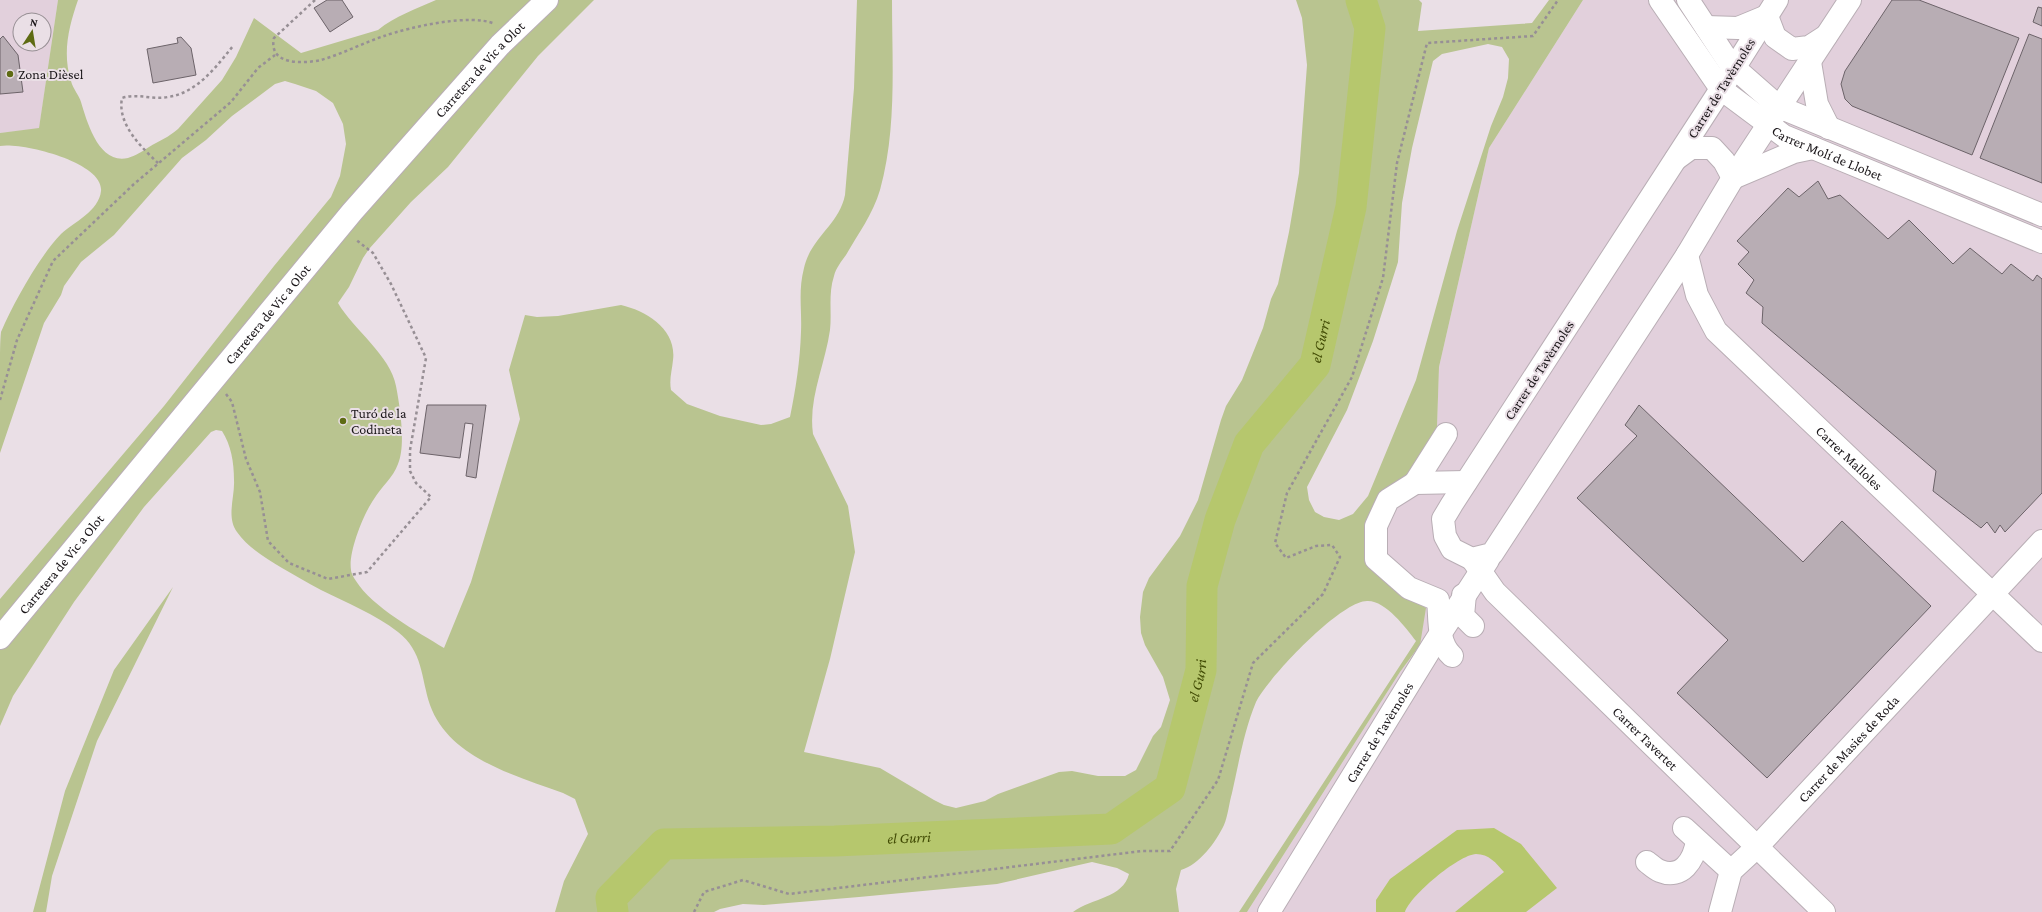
<svg xmlns="http://www.w3.org/2000/svg" width="2042" height="912" font-family="'Crimson Pro',serif">
	<style>
		.built { fill: #e2d0dc; fill-rule: evenodd }
		.green { fill: #b9c490; fill-rule: evenodd }
		.water { fill: #b6c76d }
		.lines { fill: none; stroke-linecap: round; stroke-linejoin: round }
		.river { stroke: #b6c76d; stroke-width: 31 }
		.building { fill: #b8adb4; stroke: #6c6369 }
		.minor-casing { stroke: #b9aeb5; stroke-width: 24 }
		.path { stroke: #978f95; stroke-width: 2.5; stroke-dasharray: 3 3; stroke-linecap: butt }
		.minor { stroke: #fff; stroke-width: 22 }
		.poi-dot { fill: #5e6b13; stroke: #eadfe6; stroke-width: 1.5 }
		.labels { text-anchor: middle; dominant-baseline: central; stroke-width: 4; stroke-linejoin: round; paint-order: stroke }
		.street-label { font-size: 14px; fill: #1a1619; stroke: #eadfe6 }
		.poi-label { font-size: 14px; fill: #1a1619; stroke: #eadfe6; text-anchor: start }
		.water-label { font-size: 15px; font-style: italic; fill: #404a03; stroke: #eadfe6 }
	</style>
	<rect width="100%" height="100%" fill="#eadfe6"/>
	<g class="built">
		<path d="M0,0H58L39,129L0,133ZM20,20H44V44H20Z"/>
		<polygon points="1583,0 2042,0 2042,912 1247,912 1400,672 1420,645 1395,589 1367,534 1437,427 1439,367 1489,148"/>
	</g>
	<g class="green">
		<path d="M58,0H78C69,26 62,53 71,81C73,89 79,95 81,102C87,122 99,165 128,158C135,156 143,151 149,147C159,141 169,137 178,129L222,80L236,57L254,18L301,53L378,30C395,16 416,9 436,0H594L538,56L448,167L411,202L369,249L363,258L349,287L338,303C353,329 391,356 396,386C400,407 406,445 398,464C393,478 381,487 374,499C364,513 348,552 351,570C351,573 354,578 356,581C372,607 418,632 444,648L471,582L520,419L509,370L525,315L537,317L558,316L621,305C647,311 677,330 673,360C672,371 669,379 671,390L687,404L720,416L761,425L771,424L790,417C796,388 800,361 801,332C802,309 798,291 804,268C811,237 839,225 845,195L854,88L857,0H892C892,63 897,129 880,190C873,214 858,234 846,255C841,262 836,268 834,276C828,294 832,312 830,330C825,365 808,399 813,434L848,506L855,552L830,659L804,752L880,768L934,800L944,805L956,808L985,801L998,794L1059,772L1072,771L1098,776H1125L1136,770L1153,736L1161,727L1170,700L1163,677L1145,645L1141,633L1140,617L1143,592L1149,578L1180,536L1198,500L1221,420L1226,406L1242,380L1263,328L1271,299L1278,284L1289,232L1299,173L1307,65L1302,18L1296,0H1419L1422,3L1418,31L1532,23L1549,0H1583L1489,148L1439,367L1437,427L1431,439L1367,534L1395,589L1426,608L1420,645L1400,672L1247,912H1239L1416,641C1406,628 1386,601 1368,601C1342,599 1267,679 1256,702C1244,731 1239,762 1232,793C1229,803 1228,816 1224,825C1216,842 1199,865 1181,870L1176,889L1179,912H1073C1092,898 1123,898 1129,874L1117,868L1092,862L997,884L859,897L764,905L743,904L720,909L714,912H555L564,881L588,834L575,799L563,793C514,775 449,758 430,705C421,678 423,651 398,632C375,614 347,603 321,590C307,583 295,575 282,568C266,558 248,548 237,532C226,517 235,497 234,480C234,462 231,445 222,431L216,430L211,432L144,507L74,602L13,696L0,726V599L164,406L274,266L331,197L340,176L346,144L343,124L333,103L316,91L295,84L285,81L275,84L232,116L206,140L182,158L114,235L81,262L64,286L61,295L44,323L0,453C0,423 0,394 0,365C0,355 0,341 1,332C14,302 39,257 61,234C74,222 99,211 101,191C104,162 21,142 0,146V133L39,128ZM1488,44L1502,47L1509,59L1508,78L1503,97L1491,126L1457,231L1416,380L1368,496L1353,514L1339,520L1324,517L1315,512L1309,500L1307,487L1347,410L1373,341L1398,262L1402,203L1412,148L1433,61L1442,54Z"/>
		<polygon points="173,587 97,741 52,876 46,912 33,912 65,791 114,670"/>
	</g>
	<path class="water" d="M1494,828L1521,844L1557,888L1526,912H1455L1504,872C1496,863 1489,854 1476,854C1458,855 1410,896 1405,912H1376V900L1390,879L1457,830Z"/>
	<g class="lines">
		<path class="river" id="s1" d="M613,912L611,898L664,844L835,841L1111,829L1170,788L1201,670L1202,586L1220,520L1249,444L1315,365L1351,207L1370,28L1361,0"/>
	</g>
	<g class="building">
		<polygon points="327,0 342,0 353,17 330,32 314,8"/>
		<polygon points="1892,0 1919,0 2019,38 1972,155 1852,106 1845,99 1841,84 1845,71"/>
		<polygon points="2038,7 2042,8 2042,26 2033,22"/>
		<polygon points="2029,34 2042,39 2042,183 1980,158"/>
		<polygon points="3,36 18,55 23,92 0,94 0,39"/>
		<polygon points="181,37 191,48 196,75 153,83 147,49 178,43 177,38"/>
		<polygon points="1818,181 1828,199 1840,195 1888,239 1909,220 1953,264 1970,248 2002,274 2011,264 2033,281 2037,275 2042,279 2042,493 2005,532 2000,525 1995,533 1987,522 1981,528 1933,491 1936,471 1762,323 1763,307 1746,293 1754,280 1738,264 1749,252 1737,241 1788,188 1799,197"/>
		<polygon points="427,405 486,405 476,478 466,476 473,424 465,423 460,458 420,453"/>
		<polygon points="1639,405 1803,562 1842,521 1931,606 1767,778 1677,693 1728,640 1577,498 1637,436 1625,425"/>
	</g>
	<g class="lines">
		<g class="minor-casing">
			<g id="minor">
				<path id="s2" d="M1660,0L1721,89L1784,136L2042,242"/>
				<polyline points="1688,0 1730,64 1779,107 2042,215"/>
				<polyline points="1777,0 1721,89 1452,504 1443,519 1445,536 1452,549 1472,559 1492,554 1687,255 1733,178 1850,0"/>
				<polyline points="1767,16 1775,37 1792,49 1809,47 1826,36"/>
				<polyline points="1706,27 1738,28 1767,16"/>
				<polyline points="1810,62 1817,104 1829,128"/>
				<polyline points="1676,159 1691,148 1712,148 1724,161 1733,178"/>
				<polyline points="1733,178 1794,152 1813,148"/>
				<path id="s3" d="M1687,255L1697,295L1716,331L2042,641"/>
				<polyline points="1415,483 1446,434"/>
				<path id="s4" d="M1472,559L1495,592L1824,912"/>
				<polyline points="1463,595 1465,594 1463,616 1473,626"/>
				<path id="s5" d="M0,638L352,212L500,45L547,0"/>
				<path d="M1452,656C1437,643 1440,618 1438,600L1409,588L1376,559V526L1388,500L1415,483L1466,482"/>
				<polyline points="1684,828 1731,871"/>
				<path d="M1647,862C1651,865 1655,869 1660,871C1682,880 1694,860 1697,841"/>
				<path id="s6" d="M1269,912L1433,645L1488,560"/>
				<path id="s7" d="M1720,912L1731,871L1757,847L2042,541"/>
			</g>
		</g>
		<g class="path">
			<path d="M315,0L274,38C268,65 302,64 321,60C342,54 363,43 384,36C410,27 471,13 495,24"/>
			<path d="M158,163C141,147 117,124 122,98C138,93 152,100 168,97C197,93 216,67 233,46"/>
			<polyline points="226,394 232,402 246,459 260,492 268,541 289,563 328,579 367,572 431,497 416,483 410,471 410,450 426,358 391,284 373,253 355,239"/>
			<polyline points="0,400 17,340 53,261 134,184 231,102 258,68 275,55"/>
			<polyline points="694,912 704,892 743,880 789,894 1142,851 1170,851 1218,780 1253,663 1323,594 1340,557 1332,545 1316,546 1286,558 1275,543 1287,493 1352,377 1383,278 1397,163 1427,43 1533,36 1558,0"/>
		</g>
		<use href="#minor" class="minor"/>
	</g>
	<g class="poi-dot">
		<circle cx="10" cy="74" r="4"/>
		<circle cx="343" cy="421" r="4"/>
	</g>
	<g class="labels">
		<g class="street-label">
			<text stroke="none"><textPath href="#s5" startOffset="744">Carretera de Vic a Olot</textPath></text>
			<text transform="translate(1721 88) rotate(-58)">Carrer de Tavèrnoles</text>
			<text stroke="none"><textPath href="#s2" startOffset="233">Carrer Molí de Llobet</textPath></text>
			<text stroke="none"><textPath href="#s5" startOffset="420">Carretera de Vic a Olot</textPath></text>
			<text transform="translate(1539 370) rotate(-57)">Carrer de Tavèrnoles</text>
			<text stroke="none"><textPath href="#s3" startOffset="266">Carrer Malloles</textPath></text>
			<text stroke="none"><textPath href="#s5" startOffset="96">Carretera de Vic a Olot</textPath></text>
			<text stroke="none"><textPath href="#s6" startOffset="211">Carrer de Tavèrnoles</textPath></text>
			<text stroke="none"><textPath href="#s4" startOffset="250">Carrer Tavertet</textPath></text>
			<text stroke="none"><textPath href="#s7" startOffset="212">Carrer de Masies de Roda</textPath></text>
		</g>
		<g class="poi-label">
			<text x="18" y="74">Zona Dièsel</text>
			<text x="351" y="413">Turó de la<tspan x="351" dy="16">Codineta</tspan></text>
		</g>
		<g class="water-label">
			<text stroke="none"><textPath href="#s1" startOffset="1092">el Gurri</textPath></text>
			<text stroke="none"><textPath href="#s1" startOffset="720">el Gurri</textPath></text>
			<text stroke="none"><textPath href="#s1" startOffset="335">el Gurri</textPath></text>
		</g>
	</g>
	<g transform="translate(32 32) rotate(12)"><circle r="19" fill="#eadfe6" stroke="#978f94"/>
	<path d="M0-3L7 15L0 10L-7 15Z" fill="#5e6b13"/>
	<text y="-6" font-size="11" font-weight="bold" text-anchor="middle" fill="#1a1619">N</text>
	</g>
</svg>
